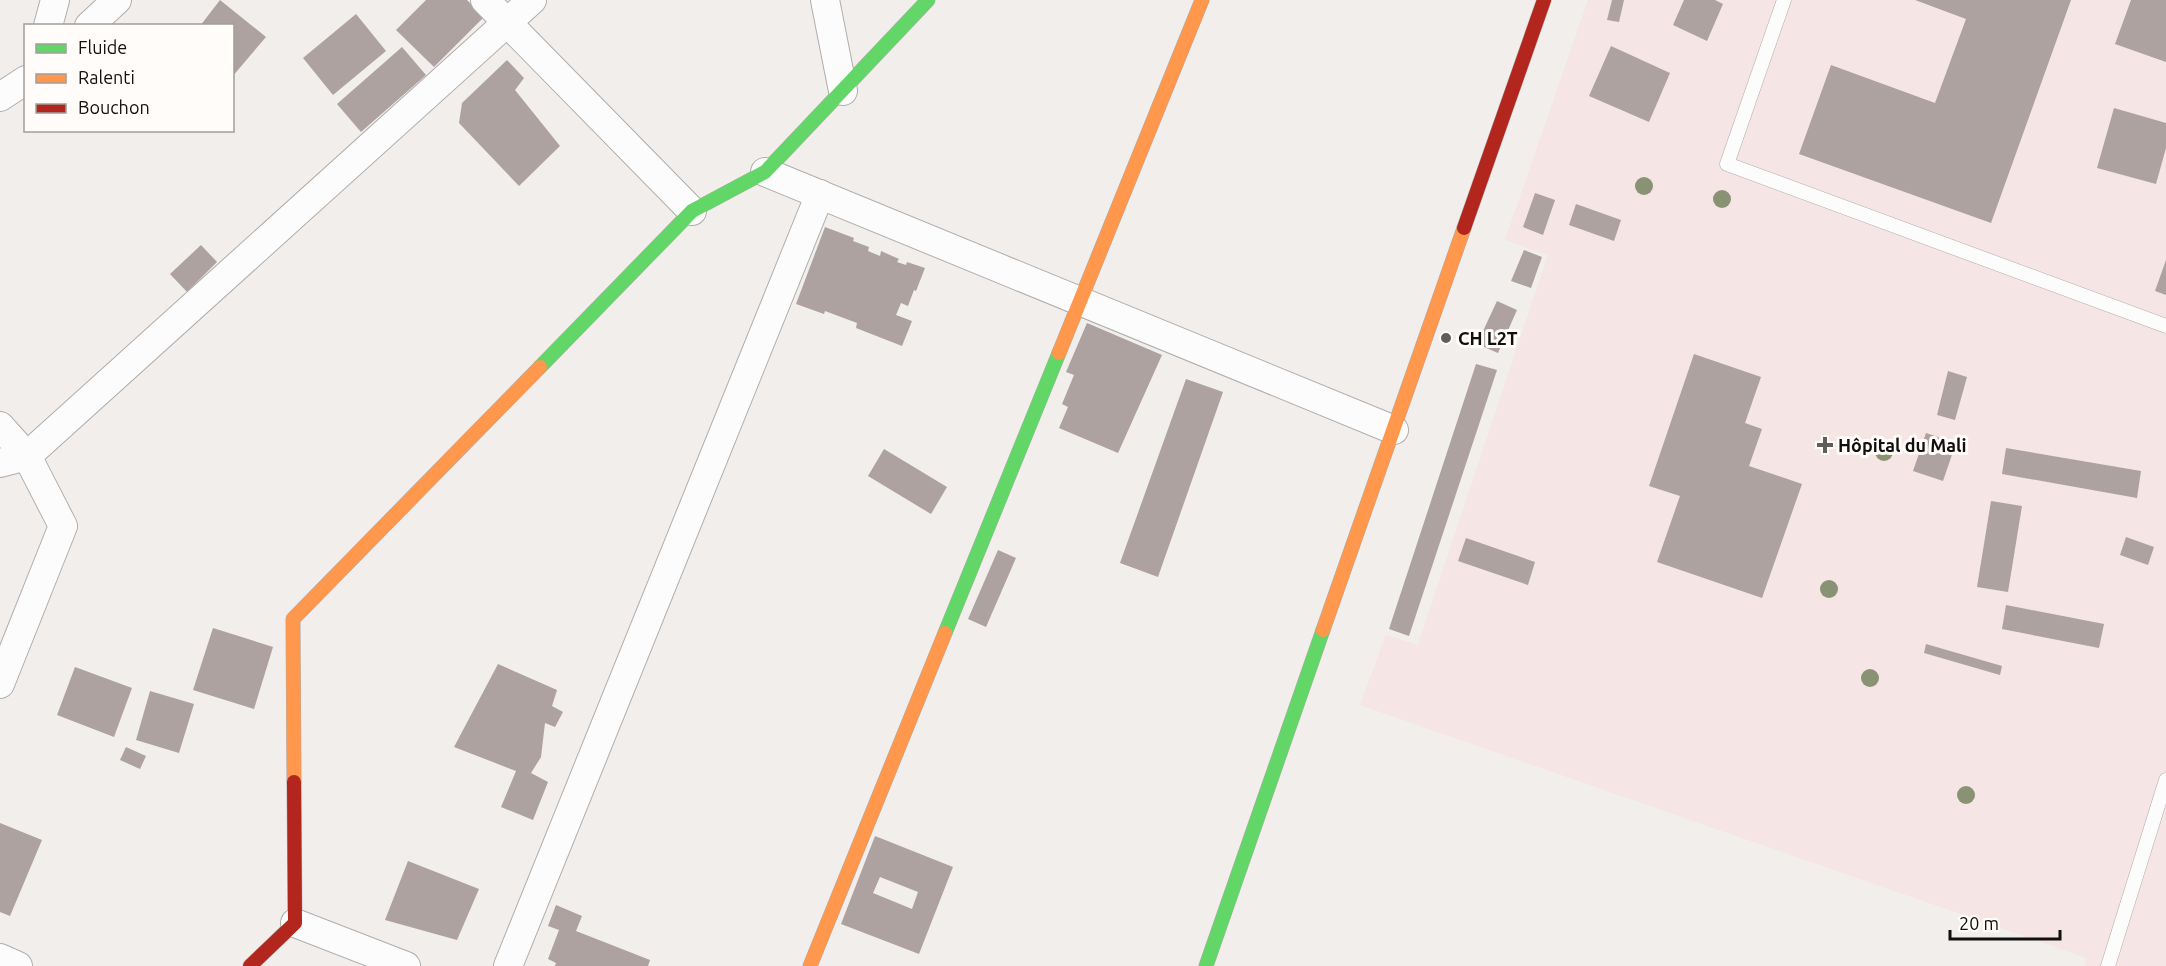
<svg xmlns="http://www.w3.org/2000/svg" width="2166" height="966" font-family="Ubuntu,sans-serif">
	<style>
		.medical { fill: #f5e5e4 }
		.building { fill: #ada29f; fill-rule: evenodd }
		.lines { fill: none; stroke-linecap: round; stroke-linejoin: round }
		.lane-casing { stroke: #b0aead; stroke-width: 15 }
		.street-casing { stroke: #b0aead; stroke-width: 30 }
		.fast-casing { stroke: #b0aead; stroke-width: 15 }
		.slow-casing { stroke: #b0aead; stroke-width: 15 }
		.jam-casing { stroke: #b0aead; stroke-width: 15 }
		.lane { stroke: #fdfcfc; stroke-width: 14 }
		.street { stroke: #fdfcfc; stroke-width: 28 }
		.fast { stroke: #63d668; stroke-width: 14 }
		.slow { stroke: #ff974d; stroke-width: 14 }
		.jam { stroke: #b3261e; stroke-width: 14 }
		.tree { fill: #8a9274 }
		.poi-dot { fill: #605e5c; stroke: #fffcf9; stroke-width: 2 }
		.labels { text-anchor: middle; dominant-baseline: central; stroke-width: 6; stroke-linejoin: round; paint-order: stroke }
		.poi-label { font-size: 18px; font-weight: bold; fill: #12100f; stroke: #fffcf9; text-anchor: start }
	</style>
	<rect width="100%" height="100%" fill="#f1eeec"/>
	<polygon class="medical" points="1588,0 2166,0 2166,966 2085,966 2087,958 1360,705 1386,635 1418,645 1548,255 1505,240"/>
	<g class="building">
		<polygon points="220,0 266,37 232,77 232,26 200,26"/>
		<polygon points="426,0 467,0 484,17 434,67 396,30"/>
		<polygon points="1612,0 1624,0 1619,22 1607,20"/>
		<polygon points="1684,0 1715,0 1723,4 1707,41 1673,25"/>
		<polygon points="1915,0 2071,0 1991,223 1799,154 1831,65 1935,103 1966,19"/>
		<polygon points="2131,0 2166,0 2166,62 2115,44"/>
		<polygon points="356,14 386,51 333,95 303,58"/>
		<polygon points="1611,46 1670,73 1649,122 1589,96"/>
		<polygon points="402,47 426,75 361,132 337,104"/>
		<polygon points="507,60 524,78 515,90 560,146 519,186 459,123 462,103"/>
		<polygon points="2114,108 2166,123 2166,148 2156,184 2097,168"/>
		<polygon points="1535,193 1555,200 1543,235 1523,227"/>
		<polygon points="1576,204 1621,220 1614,241 1569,225"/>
		<polygon points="825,227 854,238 853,241 869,247 868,251 880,256 881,251 899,259 897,262 906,265 907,262 925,268 916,291 914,290 908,306 901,303 896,315 912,321 902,346 856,328 857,323 825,311 824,314 796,304"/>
		<polygon points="201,245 217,262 187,292 170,274"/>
		<polygon points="1524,250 1542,257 1531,288 1511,281"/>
		<polygon points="2166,260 2166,295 2155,291"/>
		<polygon points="1497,301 1517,310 1498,353 1477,344"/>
		<polygon points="1087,323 1162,355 1118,453 1059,428 1068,407 1062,404 1074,375 1066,372"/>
		<polygon points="1694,354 1761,377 1745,423 1762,429 1749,466 1802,484 1762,598 1657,562 1680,496 1649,486"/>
		<polygon points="1476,364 1497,370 1409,636 1389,629"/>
		<polygon points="1948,371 1967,377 1955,420 1937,415"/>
		<polygon points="1186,379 1223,392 1158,577 1120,563"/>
		<polygon points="1926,433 1956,443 1943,481 1913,471"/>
		<polygon points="2006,448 2141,471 2137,498 2002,474"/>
		<polygon points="884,449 947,487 931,514 868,476"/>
		<polygon points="1991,501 2022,506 2008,592 1977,587"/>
		<polygon points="2126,537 2154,547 2148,565 2120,555"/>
		<polygon points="1466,538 1535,562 1528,585 1458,561"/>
		<polygon points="998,550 1016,558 986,627 968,619"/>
		<polygon points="2006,605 2104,624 2099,648 2002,629"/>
		<polygon points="213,628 273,647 254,709 193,690"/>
		<polygon points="1926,644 2002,666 2000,675 1924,653"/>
		<polygon points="498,664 557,690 552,706 563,712 555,727 545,723 541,757 531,773 548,782 533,820 501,807 516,771 454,747"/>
		<polygon points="75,667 132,688 114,737 57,715"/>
		<polygon points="150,691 194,704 179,753 136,740"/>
		<polygon points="126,747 146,756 140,769 120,760"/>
		<polygon points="0,823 42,840 10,916 0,912"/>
		<path d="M875,836L953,867L919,954L841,924ZM880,877L918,892L912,909L873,893Z"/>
		<polygon points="408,861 479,889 457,940 385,920"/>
		<polygon points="556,905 582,916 576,931 650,960 648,966 555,966 556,963 548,959 559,930 548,926"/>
	</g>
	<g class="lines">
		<g class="lane-casing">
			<g id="lane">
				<polyline points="1784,0 1727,164 2166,326"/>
				<polyline points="2108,966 2166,780"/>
			</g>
		</g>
		<g class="street-casing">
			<g id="street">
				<polyline points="485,0 692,211"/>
				<polyline points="825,0 843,91"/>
				<polyline points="48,26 55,0"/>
				<polyline points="89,26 117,0"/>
				<polyline points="0,97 26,80"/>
				<polyline points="765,172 1394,430"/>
				<polyline points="0,426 27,456 63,526 0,684"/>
				<polyline points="0,463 27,456 532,0"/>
				<polyline points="295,923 406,966"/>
				<polyline points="0,958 18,966"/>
				<polyline points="508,966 820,194"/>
			</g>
		</g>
		<g class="fast-casing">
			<g id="fast">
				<polyline points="540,367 692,211 765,172 928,0"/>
				<polyline points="945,633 1059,353"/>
				<polyline points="1206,966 1323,630"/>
			</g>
		</g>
		<g class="slow-casing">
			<g id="slow">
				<polyline points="1059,353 1202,0"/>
				<polyline points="1323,630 1464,228"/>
				<polyline points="294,782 293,619 540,367"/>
				<polyline points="810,966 945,633"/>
			</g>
		</g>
		<g class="jam-casing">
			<g id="jam">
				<polyline points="1464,228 1544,0"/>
				<polyline points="250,966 295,923 294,782"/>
			</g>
		</g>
		<use href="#lane" class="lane"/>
		<use href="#street" class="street"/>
		<use href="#fast" class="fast"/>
		<use href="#slow" class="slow"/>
		<use href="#jam" class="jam"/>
	</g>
	<g class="tree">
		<circle cx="1644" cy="186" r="9"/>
		<circle cx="1722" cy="199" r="9"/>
		<circle cx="1884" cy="452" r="9"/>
		<circle cx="1829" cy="589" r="9"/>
		<circle cx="1870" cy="678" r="9"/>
		<circle cx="1966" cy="795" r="9"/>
	</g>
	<g class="poi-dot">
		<circle cx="1446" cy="338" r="6"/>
		<path d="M1822 436h6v6h6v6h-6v6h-6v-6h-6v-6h6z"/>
	</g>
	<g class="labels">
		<g class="poi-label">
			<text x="1458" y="338">CH L2T</text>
			<text x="1838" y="445">Hôpital du Mali</text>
		</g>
	</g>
	<rect x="24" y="24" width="210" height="108" fill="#fffcf9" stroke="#a09e9b" stroke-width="1.5"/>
	<rect x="36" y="44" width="30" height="9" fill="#63d668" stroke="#a09e9b" stroke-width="1.5"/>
	<text x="78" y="54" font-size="18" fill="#12100f">Fluide</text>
	<rect x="36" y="74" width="30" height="9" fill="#ff974d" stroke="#a09e9b" stroke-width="1.5"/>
	<text x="78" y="84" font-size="18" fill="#12100f">Ralenti</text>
	<rect x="36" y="104" width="30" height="9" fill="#b3261e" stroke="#a09e9b" stroke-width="1.5"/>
	<text x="78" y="114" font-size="18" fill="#12100f">Bouchon</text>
	<path d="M1950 930v9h110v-9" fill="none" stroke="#12100f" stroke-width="3"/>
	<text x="1959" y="930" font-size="18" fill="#12100f" stroke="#fffcf9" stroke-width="4.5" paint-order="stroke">20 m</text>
</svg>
